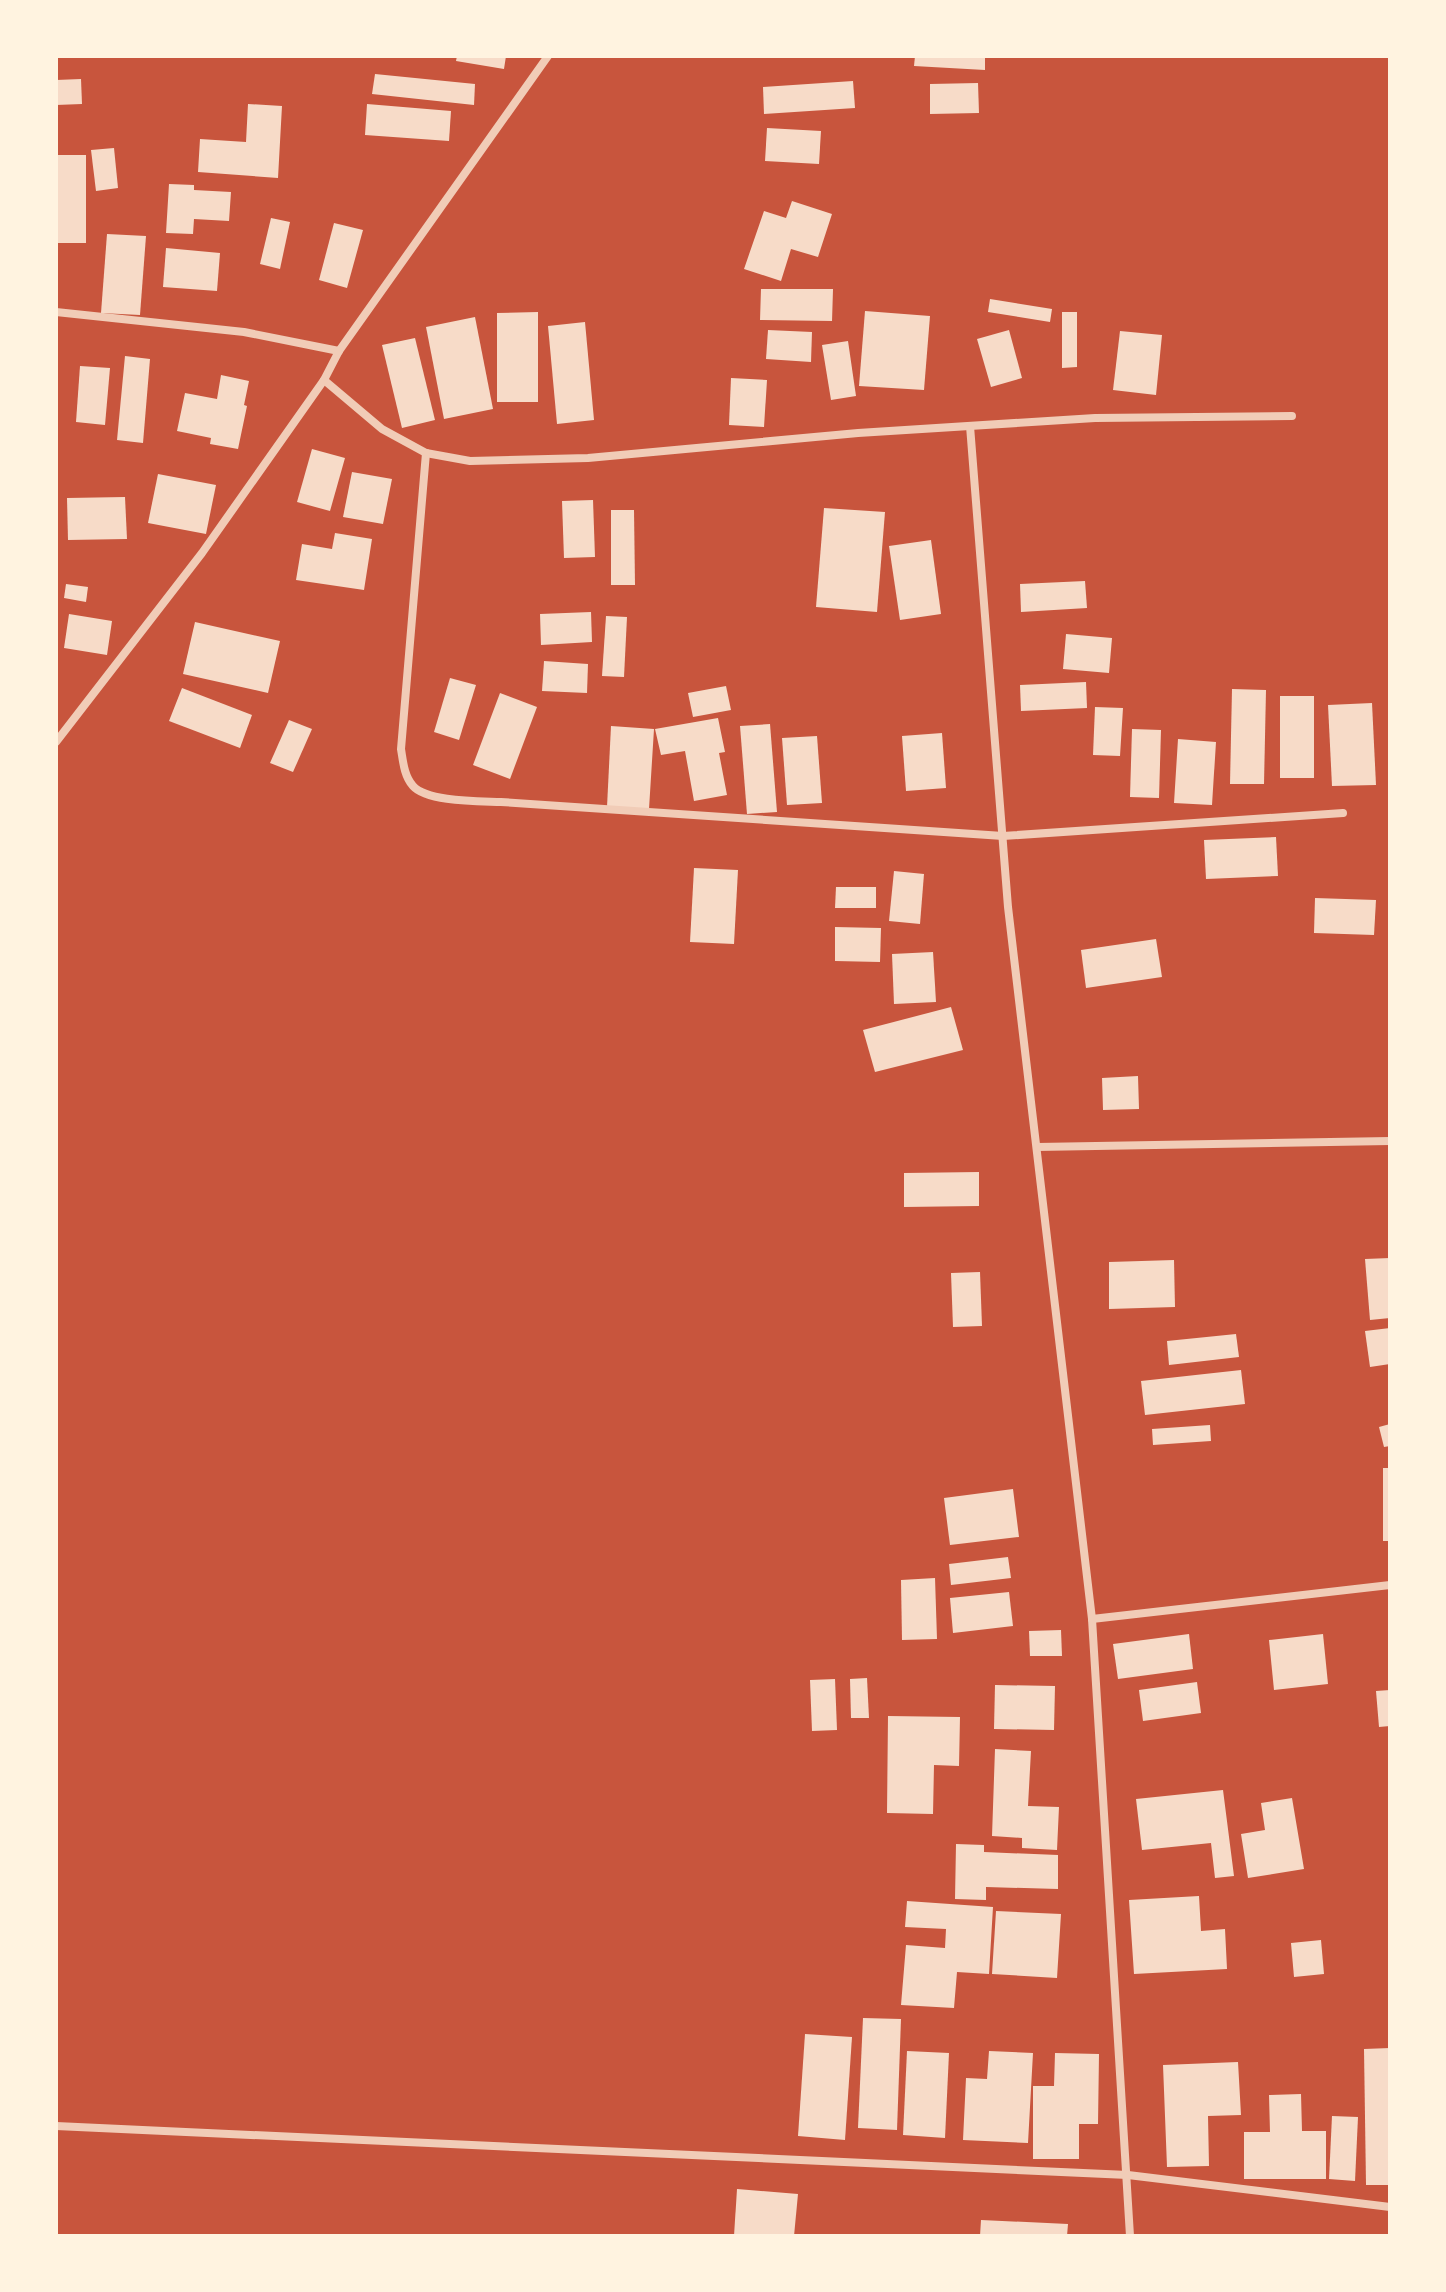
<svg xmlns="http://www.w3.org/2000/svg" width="1446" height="2292" font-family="'DejaVu Sans',sans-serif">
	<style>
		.building { fill: #f7dbc8 }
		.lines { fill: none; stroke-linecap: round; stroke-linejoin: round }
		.minor { stroke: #f1ccb7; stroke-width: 8 }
	</style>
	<rect width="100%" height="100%" fill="#c8553d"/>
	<g class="building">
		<polygon points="457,56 506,56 504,69 456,61"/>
		<polygon points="915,56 985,56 985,70 914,66"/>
		<polygon points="375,74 475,84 474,105 372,94"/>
		<polygon points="81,79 82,104 56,105 56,80"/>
		<polygon points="853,81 855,108 764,114 763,87"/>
		<polygon points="978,83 979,113 930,114 930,84"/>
		<polygon points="248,104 282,106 278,178 198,172 200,139 246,142"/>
		<polygon points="367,104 451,111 449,141 365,135"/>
		<polygon points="767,128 821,131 819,164 765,161"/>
		<polygon points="114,148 118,188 96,191 91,150"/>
		<rect x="56" y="155" width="30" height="88"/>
		<polygon points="169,184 194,185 194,190 231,192 229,221 194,219 193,234 166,233"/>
		<polygon points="792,201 832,214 818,257 791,249 781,281 744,269 764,211 786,218"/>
		<polygon points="271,218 290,222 280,269 260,264"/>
		<polygon points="334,223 363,230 347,288 319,280"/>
		<polygon points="107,234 146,236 140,315 101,313"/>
		<polygon points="166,248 220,253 217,291 163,287"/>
		<polygon points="761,289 833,289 832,321 760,320"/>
		<polygon points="990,299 1052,309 1050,322 988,312"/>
		<polygon points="865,311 930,316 924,390 859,386"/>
		<polygon points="538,312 538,402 497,402 497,313"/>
		<polygon points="1062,312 1077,312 1077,367 1062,368"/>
		<polygon points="475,317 493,409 444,419 426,327"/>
		<polygon points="585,322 594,420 557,424 548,326"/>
		<polygon points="768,330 812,332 811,362 766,359"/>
		<polygon points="1009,330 1022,378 991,387 977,339"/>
		<polygon points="1120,331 1162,335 1156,395 1113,390"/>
		<polygon points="415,338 435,420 402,428 382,345"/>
		<polygon points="848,341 856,396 831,400 822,345"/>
		<polygon points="125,356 150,359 143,443 117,440"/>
		<polygon points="80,366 110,368 105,425 76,422"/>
		<polygon points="221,375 249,381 244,405 247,406 238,449 210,444 211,438 177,431 185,393 217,399"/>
		<polygon points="731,378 767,380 764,427 729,425"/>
		<polygon points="312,449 345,458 330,511 297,502"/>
		<polygon points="352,472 392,479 383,524 343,517"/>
		<polygon points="158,474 216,485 206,534 148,523"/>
		<polygon points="125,497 127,539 68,540 67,498"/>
		<polygon points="593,500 595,557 564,558 562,501"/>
		<polygon points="824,508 885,512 877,612 816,607"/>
		<polygon points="611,510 634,510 635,585 611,585"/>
		<polygon points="335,533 372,539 364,590 296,580 302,544 332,549"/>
		<polygon points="931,540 941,614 900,620 889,546"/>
		<polygon points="1085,581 1087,608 1021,612 1020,584"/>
		<polygon points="66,584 88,587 86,602 64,598"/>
		<polygon points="591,612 592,642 541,645 540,614"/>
		<polygon points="69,614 112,621 107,655 64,648"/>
		<polygon points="606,616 627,617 624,677 602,676"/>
		<polygon points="195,622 280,641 268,693 183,674"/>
		<polygon points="1066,634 1112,638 1109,673 1063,669"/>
		<polygon points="544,661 588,664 587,693 542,691"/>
		<polygon points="450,678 476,685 459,740 434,732"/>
		<polygon points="1086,682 1087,708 1021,711 1020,685"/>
		<polygon points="726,686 731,710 693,717 688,693"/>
		<polygon points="182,688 252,715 240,748 169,721"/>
		<polygon points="1232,689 1266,690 1264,784 1230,784"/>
		<polygon points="500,693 537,707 510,779 473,765"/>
		<rect x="1280" y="696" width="34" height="82"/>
		<polygon points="1372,703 1376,785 1332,786 1328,705"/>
		<polygon points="1095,707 1123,708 1120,756 1093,755"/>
		<polygon points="718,718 725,752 719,753 727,795 694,801 685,751 661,755 655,729"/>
		<polygon points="289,720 312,729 293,772 270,763"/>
		<polygon points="770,724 777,812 747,814 740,726"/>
		<polygon points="611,726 654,729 649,809 607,807"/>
		<polygon points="1132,729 1161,730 1159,798 1130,797"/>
		<polygon points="942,733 946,788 906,791 902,736"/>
		<polygon points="817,736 822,803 787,805 782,738"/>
		<polygon points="1178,739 1216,742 1212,805 1174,803"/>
		<polygon points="1276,837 1278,876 1206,879 1204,840"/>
		<polygon points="694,868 738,870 734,944 690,942"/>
		<polygon points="894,871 924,874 920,924 889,921"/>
		<polygon points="836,887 876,887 876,908 835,908"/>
		<polygon points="1315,898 1376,900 1374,935 1314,933"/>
		<polygon points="835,927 881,928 880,962 835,961"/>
		<polygon points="1156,939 1162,977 1086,988 1081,950"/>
		<polygon points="933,952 936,1002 894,1004 892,954"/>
		<polygon points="951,1007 963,1050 875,1072 863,1030"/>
		<polygon points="1138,1076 1139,1109 1103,1110 1102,1078"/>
		<polygon points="979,1172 979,1206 904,1207 904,1173"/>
		<polygon points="1390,1258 1390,1318 1370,1320 1365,1259"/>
		<polygon points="1174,1260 1175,1307 1109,1309 1109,1262"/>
		<polygon points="980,1272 982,1326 953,1327 951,1273"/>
		<polygon points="1390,1328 1390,1364 1370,1367 1365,1331"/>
		<polygon points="1236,1334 1239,1357 1169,1365 1167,1341"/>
		<polygon points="1241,1370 1245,1404 1145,1415 1141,1381"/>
		<polygon points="1390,1424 1390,1446 1384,1447 1379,1427"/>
		<polygon points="1210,1425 1211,1441 1153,1445 1152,1429"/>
		<rect x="1383" y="1468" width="7" height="73"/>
		<polygon points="1013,1489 1019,1537 950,1545 944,1498"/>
		<polygon points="1008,1557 1011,1578 951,1585 949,1564"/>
		<polygon points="935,1578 937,1639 902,1640 901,1580"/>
		<polygon points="1009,1592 1013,1626 953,1633 950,1598"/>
		<polygon points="1061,1630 1062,1656 1030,1656 1029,1631"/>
		<polygon points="1189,1634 1193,1669 1118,1679 1113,1644"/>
		<polygon points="1323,1634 1328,1684 1274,1690 1269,1640"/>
		<polygon points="867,1678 869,1718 851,1718 850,1679"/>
		<polygon points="835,1679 837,1730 812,1731 810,1680"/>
		<polygon points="1197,1682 1201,1713 1143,1721 1139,1690"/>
		<polygon points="995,1685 1055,1686 1054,1730 994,1729"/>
		<polygon points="1390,1690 1390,1726 1379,1727 1376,1691"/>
		<polygon points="888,1716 960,1717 959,1766 934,1765 933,1814 887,1813"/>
		<polygon points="995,1749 1031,1751 1028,1806 1059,1807 1057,1850 1022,1848 1022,1838 992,1836"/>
		<polygon points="1223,1790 1234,1876 1215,1878 1211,1843 1142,1850 1136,1799"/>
		<polygon points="1292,1798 1304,1869 1248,1878 1241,1834 1265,1830 1261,1803"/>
		<polygon points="956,1844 984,1845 984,1852 1058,1855 1058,1889 986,1887 986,1900 955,1899"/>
		<polygon points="1199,1896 1201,1931 1225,1929 1227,1969 1134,1974 1129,1900"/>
		<polygon points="907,1901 993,1907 989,1974 957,1972 954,2008 901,2005 906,1945 945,1948 946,1929 905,1927"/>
		<polygon points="996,1911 1061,1914 1057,1978 992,1974"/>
		<polygon points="1321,1940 1324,1974 1294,1977 1291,1943"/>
		<polygon points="863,2018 901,2019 897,2130 858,2128"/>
		<polygon points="805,2034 852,2037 845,2140 798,2136"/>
		<polygon points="1390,2048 1390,2185 1366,2185 1364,2049"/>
		<polygon points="907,2051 949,2053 945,2138 903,2135"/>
		<polygon points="989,2051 1033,2053 1028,2143 963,2140 966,2078 987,2079"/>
		<polygon points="1055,2053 1099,2054 1098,2124 1079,2124 1079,2159 1033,2159 1033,2086 1054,2086"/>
		<polygon points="1238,2062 1241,2115 1208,2116 1209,2166 1167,2167 1163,2065"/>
		<polygon points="1301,2094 1302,2131 1326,2131 1326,2179 1244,2179 1244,2132 1270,2132 1269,2095"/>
		<polygon points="1332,2116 1358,2117 1355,2181 1329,2179"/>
		<polygon points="737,2189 798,2194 794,2236 734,2236"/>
		<polygon points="981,2220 1068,2224 1067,2236 980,2236"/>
	</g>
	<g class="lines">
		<g class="minor">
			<polyline points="56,312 244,332 339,351"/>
			<polyline points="324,380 382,429 426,453 470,461 588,458 858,433 1095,418 1292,416"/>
			<polyline points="970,426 1008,907 1092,1619 1130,2236"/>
			<path d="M426,453L401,749C403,761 404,776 413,786C427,802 479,801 501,802L1003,836L1343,813"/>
			<polyline points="56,742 202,553 324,380 339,351 548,56"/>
			<polyline points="1037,1147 1390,1141"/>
			<polyline points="1092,1619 1390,1585"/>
			<polyline points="56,2126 1128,2175 1390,2207"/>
		</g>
	</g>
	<rect width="1446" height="2292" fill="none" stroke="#fff3e0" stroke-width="116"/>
</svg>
